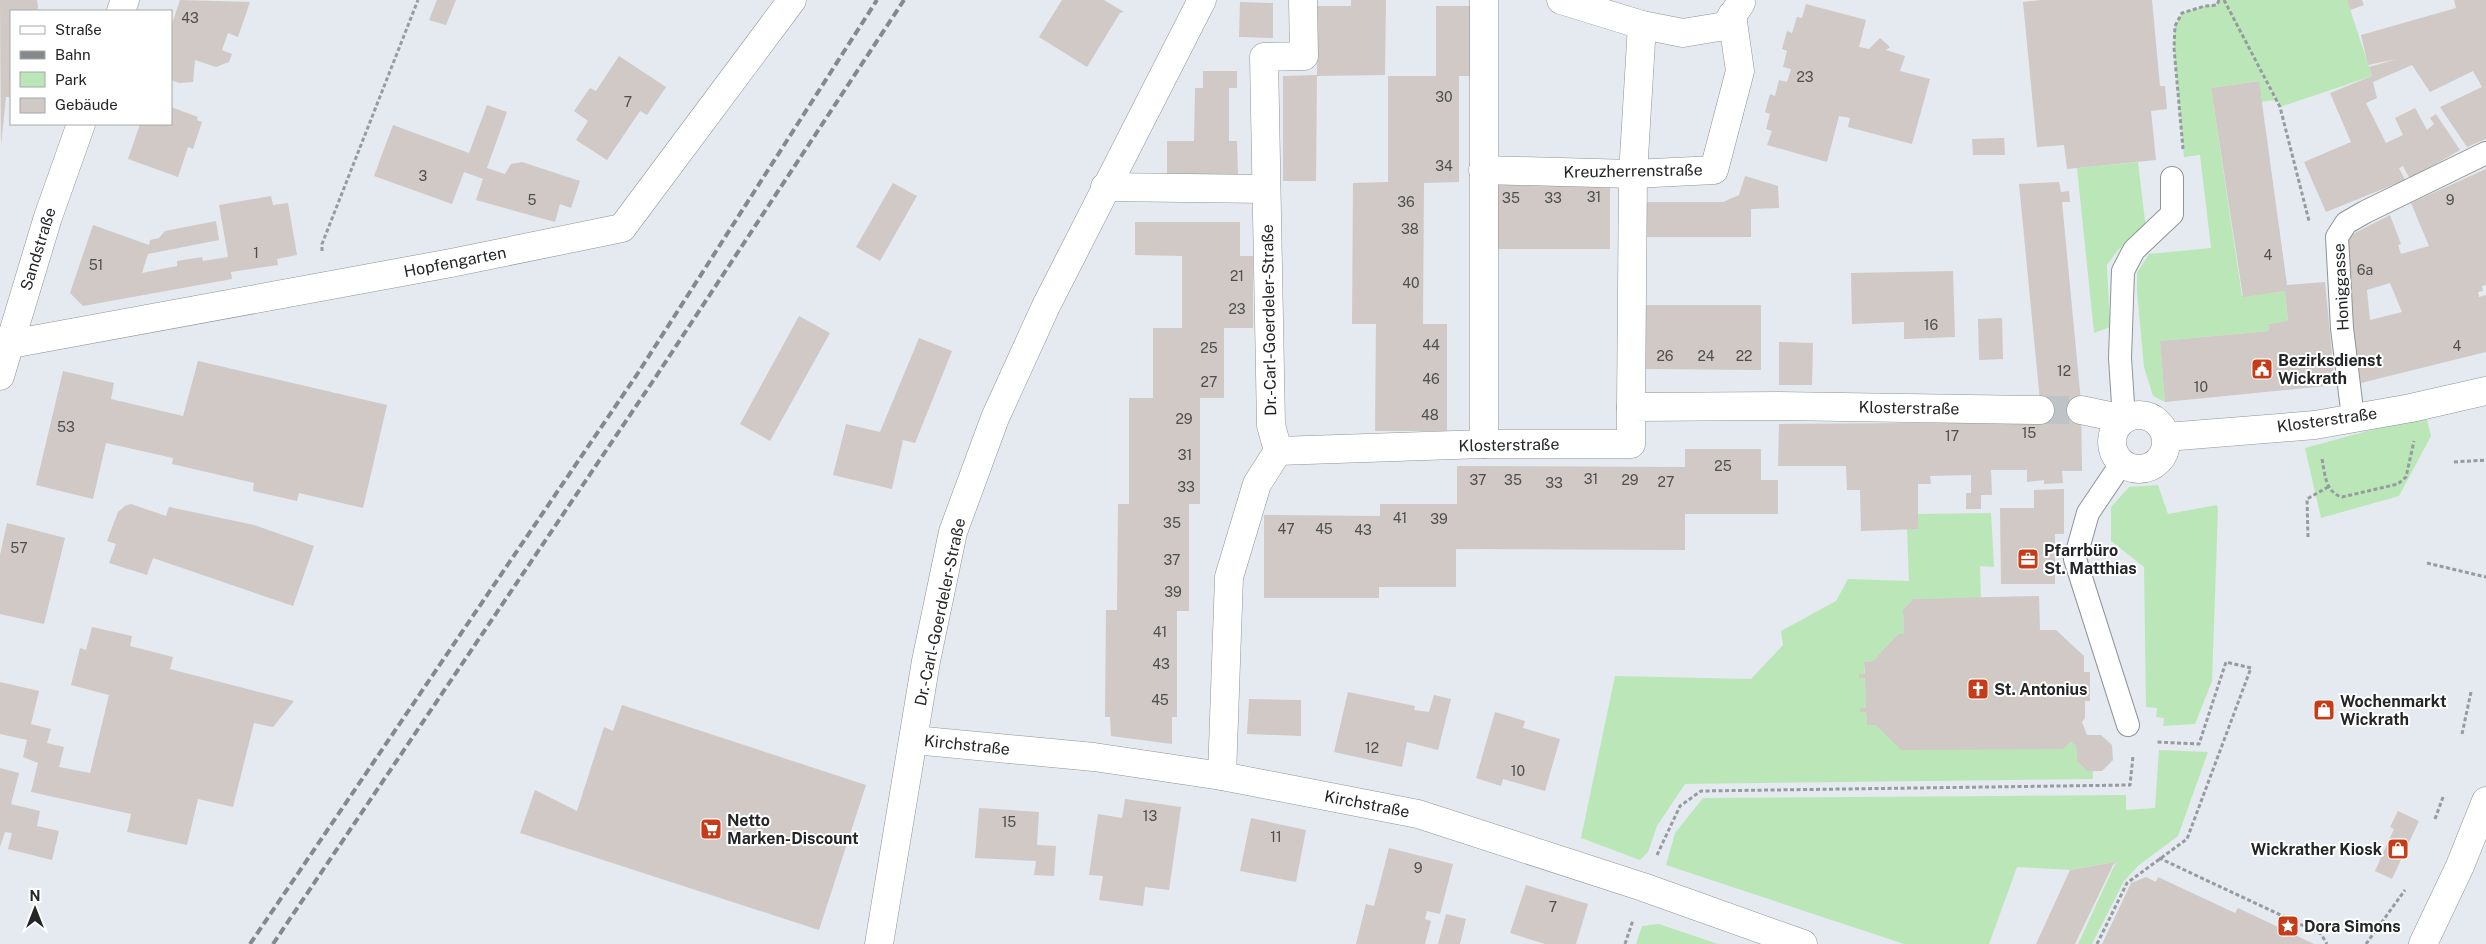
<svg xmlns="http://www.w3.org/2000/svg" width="2486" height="944" font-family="'Public Sans',sans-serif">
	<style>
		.green { fill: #bbe7b8 }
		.building { fill: #d0c9c5; fill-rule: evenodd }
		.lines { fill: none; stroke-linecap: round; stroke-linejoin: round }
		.pedestrian-tunnel { stroke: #bdc3c7; stroke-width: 28; stroke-dasharray: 28 14; stroke-linecap: butt }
		.service-casing { stroke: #8e9498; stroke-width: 24 }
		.pedestrian-casing { stroke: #8e9498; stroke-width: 29 }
		.minor-casing { stroke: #8e9498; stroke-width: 29 }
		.secondary-casing { stroke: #8e9498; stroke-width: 29 }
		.path { stroke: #979b9f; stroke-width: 3; stroke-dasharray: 4 2.5; stroke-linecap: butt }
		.service { stroke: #fff; stroke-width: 22 }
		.pedestrian { stroke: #fff; stroke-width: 28 }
		.minor { stroke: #fff; stroke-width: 28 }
		.secondary { stroke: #fff; stroke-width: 28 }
		.rail { stroke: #85898d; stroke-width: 4; stroke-dasharray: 8 4; stroke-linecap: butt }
		.labels { text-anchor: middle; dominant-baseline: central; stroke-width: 4; stroke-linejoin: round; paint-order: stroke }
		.number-label { font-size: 14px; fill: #4e4e4e }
		.street-label { font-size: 16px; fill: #232527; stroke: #fff }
		.poi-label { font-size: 16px; font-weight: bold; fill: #232527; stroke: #fff; text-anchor: start }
	</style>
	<rect width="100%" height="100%" fill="#e4eaef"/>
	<g class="green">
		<polygon points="2219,0 2347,0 2372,76 2280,107 2251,52 2275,100 2261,102 2258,81 2211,88 2242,296 2285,291 2288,321 2268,324 2269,331 2160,341 2165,402 2153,396 2144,367 2137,292 2137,273 2149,254 2211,248 2200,155 2184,157 2174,48 2175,26 2182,13 2205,6 2217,5"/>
		<polygon points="2138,162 2146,229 2118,250 2107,265 2110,327 2094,333 2077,168"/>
		<polygon points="2426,415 2431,436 2399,496 2321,518 2305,448"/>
		<polygon points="2158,485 2168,514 2217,505 2218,510 2212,681 2195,724 2163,726 2164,718 2156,717 2157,708 2146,707 2144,567 2111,541 2111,507 2129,487"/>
		<polygon points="1991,513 1994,567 1980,566 1981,598 1913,599 1903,610 1904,634 1898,634 1873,661 1864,662 1867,724 2063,749 2071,742 2076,746 2077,761 2087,771 2093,771 2093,779 1685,784 1657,826 1648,852 1640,860 1581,838 1615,676 1751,679 1783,645 1781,631 1836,601 1848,579 1909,581 1907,529 1918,529 1918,514"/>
		<polygon points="2159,750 2208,752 2178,836 2139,865 2124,881 2092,944 2078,944 2116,862 2070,870 2017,867 1989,944 1904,944 1666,865 1675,833 1703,798 2126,795 2126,810 2155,808"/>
		<polygon points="1659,924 1718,944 1636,944 1642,926"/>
	</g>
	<g class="building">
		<polygon points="0,0 37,0 38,6 37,11 11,11 11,97 6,97 1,145"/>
		<polygon points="180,0 250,2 238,37 228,33 222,50 232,54 229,62 216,67 195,60 193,82 179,83 171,80 171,27"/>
		<polygon points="437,0 456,0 446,25 429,20"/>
		<polygon points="1062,0 1104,0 1124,12 1120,13 1087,67 1039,37"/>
		<polygon points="1351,0 1386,0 1385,75 1317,76 1317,6 1351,6"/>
		<polygon points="2042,0 2152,0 2160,86 2165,86 2167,109 2151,111 2156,160 2067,169 2064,145 2037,147 2023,2"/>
		<polygon points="2347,0 2362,0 2364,5 2350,10"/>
		<polygon points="2454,0 2486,0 2486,139 2467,147 2440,107 2482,87 2473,71 2430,92 2412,65 2373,82 2377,98 2366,103 2386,143 2403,135 2395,118 2415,108 2427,130 2434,124 2430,118 2436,114 2460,150 2410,179 2403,166 2399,168 2405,180 2326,212 2304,162 2351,142 2330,93 2372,76 2369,67 2397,59 2368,65 2361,35 2456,8"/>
		<polygon points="1240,2 1273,3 1273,38 1239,37"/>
		<polygon points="1806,4 1866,20 1859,47 1869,49 1880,38 1890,47 1886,50 1905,56 1900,71 1930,79 1912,144 1848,127 1850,118 1839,116 1827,162 1767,145 1772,131 1766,129 1770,114 1765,112 1770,94 1775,96 1779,80 1787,82 1791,69 1783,67 1787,51 1782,49 1787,31 1792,33 1797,17 1802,18"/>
		<polygon points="1436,6 1470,6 1470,76 1459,76 1459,182 1424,183 1423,324 1447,324 1447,431 1375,431 1376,324 1352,324 1353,183 1388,182 1388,76 1436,76"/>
		<polygon points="619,56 666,87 647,115 640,111 607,160 576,140 588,121 574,111 590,88 596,91"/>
		<polygon points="1203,71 1237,71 1237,88 1229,88 1229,141 1237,141 1238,175 1167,175 1167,141 1194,141 1195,88 1203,88"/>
		<polygon points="1317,75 1316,181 1283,181 1283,76"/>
		<polygon points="2259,81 2287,285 2325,282 2335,385 2165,402 2160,341 2269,331 2268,324 2288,321 2285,291 2243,297 2211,88"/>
		<polygon points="487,105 507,112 487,168 505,174 511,164 522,162 580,181 571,208 560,204 555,222 476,200 483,179 464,172 452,204 374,176 393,125 469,153"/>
		<polygon points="171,107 198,117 197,120 202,122 193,149 188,147 178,177 128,159 140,124 171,124"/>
		<polygon points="2004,138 2005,155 1973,155 1972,139"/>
		<path d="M2486,169V285L2482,286L2483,291L2478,292L2479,297L2486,295V352L2361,383L2351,325L2347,237L2390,215L2401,244L2398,245L2401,254L2429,246L2411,203ZM2390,283L2402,312L2370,320L2367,290Z"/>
		<polygon points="1745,176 1778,186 1779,208 1751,209 1751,237 1645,237 1645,202 1723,202 1739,195"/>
		<polygon points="2059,182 2061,192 2069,191 2070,202 2062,202 2081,402 2082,471 2062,471 2063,483 2044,484 2044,480 2027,482 2027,470 1991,470 1992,495 1981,495 1981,509 1966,509 1966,493 1971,493 1971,475 1930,476 1931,484 1918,484 1918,529 1861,531 1860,490 1847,490 1846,466 1778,466 1779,424 2042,422 2019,184"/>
		<polygon points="893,183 917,196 880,261 856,247"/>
		<rect x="1494" y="183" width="116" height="66"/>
		<polygon points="271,196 273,205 288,203 297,255 277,259 278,265 231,272 232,279 83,306 70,293 93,225 149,245 150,240 159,238 165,231 216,221 219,240 148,254 142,273 177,266 177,261 202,257 203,261 228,257 219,205"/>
		<polygon points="1135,222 1240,222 1240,256 1253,256 1253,328 1224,328 1224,398 1200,398 1200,504 1189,504 1189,611 1177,611 1177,717 1172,717 1172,744 1111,736 1110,717 1105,717 1106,610 1117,610 1118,504 1129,504 1129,398 1153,398 1153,328 1182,328 1182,256 1135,255"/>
		<polygon points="1953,271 1955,337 1904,339 1904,322 1852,324 1851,273"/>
		<polygon points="1645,305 1761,305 1761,370 1645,369"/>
		<polygon points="799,316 830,333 770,441 740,424"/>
		<polygon points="2002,318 2003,359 1979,360 1978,319"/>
		<polygon points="919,338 952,351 915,443 903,440 892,489 833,475 846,424 880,432"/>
		<polygon points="1779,342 1813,343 1812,385 1779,385"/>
		<polygon points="198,361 387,405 363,508 299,493 297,501 253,491 254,483 172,464 173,458 106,443 93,499 36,485 63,371 114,383 111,399 183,416"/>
		<polygon points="1685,449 1761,449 1761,480 1778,480 1778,514 1685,514 1685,550 1456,549 1456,587 1379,587 1379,598 1264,598 1264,515 1380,516 1380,504 1457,504 1457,466 1685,467"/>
		<polygon points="2064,489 2064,534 2055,534 2055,584 2001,584 2000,508 2034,508 2034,490"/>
		<polygon points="131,504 166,516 169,507 254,525 314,546 293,606 153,558 147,575 109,563 116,544 107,541 118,512 125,506"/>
		<polygon points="7,523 65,538 44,624 0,614 0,555"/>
		<polygon points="2039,596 2040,630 2056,630 2084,656 2084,672 2090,672 2090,701 2085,701 2085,718 2082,722 2087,735 2101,735 2112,745 2113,760 2102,771 2087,771 2077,761 2076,746 2071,742 2063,749 1901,750 1876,725 1867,725 1866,712 1860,712 1860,708 1866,708 1865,678 1859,678 1859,674 1865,674 1864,662 1873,661 1898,634 1904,634 1903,610 1913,599"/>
		<polygon points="92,627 132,636 130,646 173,657 170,669 294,701 273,727 254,723 233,807 198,799 187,845 127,832 131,814 31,792 38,763 23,757 27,740 0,734 0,682 39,691 31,724 51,729 47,743 64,747 59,767 90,773 109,695 71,685 80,648 86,650"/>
		<polygon points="1348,692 1415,706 1414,710 1429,712 1434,695 1451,699 1438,750 1407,742 1402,767 1334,752"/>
		<polygon points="1249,699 1301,700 1301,736 1247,734"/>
		<polygon points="622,705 866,785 819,930 520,833 535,790 577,811 604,727 613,731"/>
		<polygon points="1495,712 1525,721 1523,728 1560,739 1545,791 1503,779 1501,786 1476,778"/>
		<polygon points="0,768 19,773 11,804 40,811 37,826 59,831 52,860 8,849 12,833 5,832 0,847"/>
		<polygon points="1125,799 1181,807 1169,890 1145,887 1143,906 1099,900 1103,876 1089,875 1098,814 1122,818"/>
		<polygon points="979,808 1039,812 1037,845 1056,846 1054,876 1034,875 1036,861 975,858"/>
		<polygon points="2398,811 2419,821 2392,879 2375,871 2394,829 2390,827"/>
		<polygon points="1251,818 1306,830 1296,882 1240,871"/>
		<polygon points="1389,848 1453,864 1440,914 1427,911 1425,919 1431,921 1425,944 1356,944 1366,904 1374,906"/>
		<polygon points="2116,862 2113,865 2075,944 2036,944 2070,870"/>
		<polygon points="2146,877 2156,882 2158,877 2235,913 2238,908 2314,944 2102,944 2131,883"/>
		<polygon points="1526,885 1588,904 1576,944 1545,944 1510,933"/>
		<polygon points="1446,914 1466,919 1460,944 1438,944"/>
	</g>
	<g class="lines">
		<polyline class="pedestrian-tunnel" points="2041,410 2081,410"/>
		<g class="service-casing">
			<g id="service">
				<polyline points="2353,418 2342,328 2337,237 2346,223 2365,212 2486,153"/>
				<polyline points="2124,419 2120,358 2123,271 2134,250 2172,214 2172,178"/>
				<polyline points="2121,464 2088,513 2075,559 2128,725"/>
			</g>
		</g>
		<g class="pedestrian-casing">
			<polyline id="pedestrian" points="2081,410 2124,419"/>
		</g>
		<g class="minor-casing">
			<g id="minor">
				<polyline points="1561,0 1642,25 1683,33 1725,26 1741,3"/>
				<polyline points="1483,170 1633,174 1714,170 1740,71 1732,15"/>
				<polyline points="1105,187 1266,189"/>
				<polyline points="0,346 451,263 622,228 792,0"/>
				<polyline points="1631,407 1633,174 1642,25"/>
				<circle cx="2139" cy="442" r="27"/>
				<polyline points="2166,437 2315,425 2411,408 2486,391"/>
				<polyline points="1484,444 1484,0"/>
				<polyline points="1278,451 1271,425 1264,57 1304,56 1303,0"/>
				<polyline points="914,740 1094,757 1222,776 1418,814 1643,887 1803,944"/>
				<polyline points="1222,776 1229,577 1257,484 1278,451 1484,444 1631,444 1631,407 1779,406 2040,410"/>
				<polyline points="879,944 926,661 953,532 995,418 1046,306 1202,0"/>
			</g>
		</g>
		<g class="secondary-casing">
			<g id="secondary">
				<polyline points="121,11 125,0"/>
				<polyline points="0,376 48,217 81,124"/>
				<polyline points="2423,944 2460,866 2486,801"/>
			</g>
		</g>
		<g class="path">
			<polyline points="2224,0 2280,107 2309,221"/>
			<polyline points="2183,149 2174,48 2175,26 2182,13 2205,6 2217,5 2219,0"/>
			<polyline points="322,251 322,244 418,0"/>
			<path d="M2322,459C2325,474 2325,492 2342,497L2398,484L2406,477L2414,441"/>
			<polyline points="2454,462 2486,460"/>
			<polyline points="2308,537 2307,499 2328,487"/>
			<polyline points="2427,563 2486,577"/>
			<polyline points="2462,734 2471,692"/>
			<polyline points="2435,819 2443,797"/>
			<polyline points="1657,855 1680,806 1701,791 2130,785 2133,756"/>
			<polyline points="2159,858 2321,934 2327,944"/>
			<polyline points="1625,944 1633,920"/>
			<polyline points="2097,944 2127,883 2187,839 2251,668 2226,662 2199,744 2156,742"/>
			<polyline points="2366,944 2405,890"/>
		</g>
		<use href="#service" class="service"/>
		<use href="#pedestrian" class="pedestrian"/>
		<use href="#minor" class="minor"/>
		<use href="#secondary" class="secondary"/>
		<g class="rail">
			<polyline points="250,944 638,373 877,0"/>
			<polyline points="273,944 653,381 904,0"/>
		</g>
	</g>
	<defs>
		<g id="civic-square" transform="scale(1.125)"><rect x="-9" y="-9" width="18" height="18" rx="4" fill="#c63c18" stroke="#fff"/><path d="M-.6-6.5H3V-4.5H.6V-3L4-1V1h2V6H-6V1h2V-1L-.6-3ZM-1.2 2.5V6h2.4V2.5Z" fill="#fff"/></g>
		<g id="office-square" transform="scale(1.125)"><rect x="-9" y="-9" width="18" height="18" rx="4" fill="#c63c18" stroke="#fff"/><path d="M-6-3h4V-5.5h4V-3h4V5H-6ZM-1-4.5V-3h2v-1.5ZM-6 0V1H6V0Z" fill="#fff"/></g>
		<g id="church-square" transform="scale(1.125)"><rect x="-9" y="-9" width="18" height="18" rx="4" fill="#c63c18" stroke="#fff"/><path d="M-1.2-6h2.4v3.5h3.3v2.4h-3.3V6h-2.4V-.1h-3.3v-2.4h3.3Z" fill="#fff"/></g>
		<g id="shop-square" transform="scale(1.125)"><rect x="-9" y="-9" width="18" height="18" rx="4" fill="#c63c18" stroke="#fff"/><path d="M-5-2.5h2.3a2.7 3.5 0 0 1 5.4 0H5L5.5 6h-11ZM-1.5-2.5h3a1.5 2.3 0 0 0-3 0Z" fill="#fff"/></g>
		<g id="supermarket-square" transform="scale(1.125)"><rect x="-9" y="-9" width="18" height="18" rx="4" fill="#c63c18" stroke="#fff"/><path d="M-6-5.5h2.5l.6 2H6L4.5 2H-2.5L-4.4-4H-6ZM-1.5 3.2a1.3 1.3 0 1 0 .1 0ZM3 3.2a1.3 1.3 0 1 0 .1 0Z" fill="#fff"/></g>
		<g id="sight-square" transform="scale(1.125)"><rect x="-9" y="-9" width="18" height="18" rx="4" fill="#c63c18" stroke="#fff"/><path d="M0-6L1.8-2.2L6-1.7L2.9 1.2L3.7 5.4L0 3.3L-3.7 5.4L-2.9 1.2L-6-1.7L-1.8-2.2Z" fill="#fff"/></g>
	</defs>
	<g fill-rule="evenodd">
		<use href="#civic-square" x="2262" y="369"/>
		<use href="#office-square" x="2028" y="559"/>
		<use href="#church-square" x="1978" y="689"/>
		<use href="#shop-square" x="2324" y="710"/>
		<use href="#supermarket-square" x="711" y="829"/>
		<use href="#shop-square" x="2398" y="849"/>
		<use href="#sight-square" x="2288" y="926"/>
	</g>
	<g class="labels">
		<g class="number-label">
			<text x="190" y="18">43</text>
			<text x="1805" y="77">23</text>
			<text x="1444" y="97">30</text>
			<text x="628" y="102">7</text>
			<text x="1444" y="166">34</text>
			<text x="423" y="176">3</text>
			<text x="1594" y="197">31</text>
			<text x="1511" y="198">35</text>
			<text x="1553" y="198">33</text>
			<text x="532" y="200">5</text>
			<text x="2450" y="200">9</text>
			<text x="1406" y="202">36</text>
			<text x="1410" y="229">38</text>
			<text x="256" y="253">1</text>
			<text x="2268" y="255">4</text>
			<text x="96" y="265">51</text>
			<text x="2365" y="270">6a</text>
			<text x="1237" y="276">21</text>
			<text x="1411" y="283">40</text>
			<text x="1237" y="309">23</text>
			<text x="1931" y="325">16</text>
			<text x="1431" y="345">44</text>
			<text x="2457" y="346">4</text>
			<text x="1209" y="348">25</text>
			<text x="1665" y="356">26</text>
			<text x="1706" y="356">24</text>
			<text x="1744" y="356">22</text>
			<text x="2064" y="371">12</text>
			<text x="1431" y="379">46</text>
			<text x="1209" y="382">27</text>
			<text x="2201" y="387">10</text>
			<text x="1430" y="415">48</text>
			<text x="1184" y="419">29</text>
			<text x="66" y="427">53</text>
			<text x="2029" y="433">15</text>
			<text x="1952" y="436">17</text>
			<text x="1185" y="455">31</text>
			<text x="1723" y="466">25</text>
			<text x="1591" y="479">31</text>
			<text x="1478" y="480">37</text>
			<text x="1513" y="480">35</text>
			<text x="1630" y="480">29</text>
			<text x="1666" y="482">27</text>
			<text x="1554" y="483">33</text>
			<text x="1186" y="487">33</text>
			<text x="1400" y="518">41</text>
			<text x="1439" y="519">39</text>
			<text x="1172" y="523">35</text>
			<text x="1286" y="529">47</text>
			<text x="1324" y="529">45</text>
			<text x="1363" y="530">43</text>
			<text x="19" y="548">57</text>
			<text x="1172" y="560">37</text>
			<text x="1173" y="592">39</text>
			<text x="1160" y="632">41</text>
			<text x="1161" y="664">43</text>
			<text x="1160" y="700">45</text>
			<text x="1372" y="748">12</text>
			<text x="1518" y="771">10</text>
			<text x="1150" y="816">13</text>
			<text x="1009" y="822">15</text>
			<text x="1276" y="837">11</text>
			<text x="1418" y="868">9</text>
			<text x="1553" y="907">7</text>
		</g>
		<g class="street-label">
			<text transform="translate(1633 171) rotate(-1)">Kreuzherrenstraße</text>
			<text transform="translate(38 249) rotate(-73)">Sandstraße</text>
			<text transform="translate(455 262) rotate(-11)">Hopfengarten</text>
			<text transform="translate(2341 287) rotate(-93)">Honiggasse</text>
			<text transform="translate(1269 320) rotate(-91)">Dr.-Carl-Goerdeler-Straße</text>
			<text transform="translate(1909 408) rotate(1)">Klosterstraße</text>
			<text transform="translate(2327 420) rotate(-8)">Klosterstraße</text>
			<text transform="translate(1509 445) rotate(-1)">Klosterstraße</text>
			<text transform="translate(940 612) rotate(-78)">Dr.-Carl-Goerdeler-Straße</text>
			<text transform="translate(967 745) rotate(6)">Kirchstraße</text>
			<text transform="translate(1367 804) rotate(11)">Kirchstraße</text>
		</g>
		<g class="poi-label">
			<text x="2278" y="360">Bezirksdienst<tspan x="2278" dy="18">Wickrath</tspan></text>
			<text x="2044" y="550">Pfarrbüro<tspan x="2044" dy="18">St. Matthias</tspan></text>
			<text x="1994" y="689">St. Antonius</text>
			<text x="2340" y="701">Wochenmarkt<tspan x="2340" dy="18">Wickrath</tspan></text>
			<text x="727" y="820">Netto<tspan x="727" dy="18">Marken-Discount</tspan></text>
			<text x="2382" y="849" text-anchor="end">Wickrather Kiosk</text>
			<text x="2304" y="926">Dora Simons</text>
		</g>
	</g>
	<rect x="10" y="10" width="162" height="115" fill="#ffffff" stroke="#a7a8a9"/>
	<rect x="20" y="26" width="25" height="8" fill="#ffffff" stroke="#a7a8a9"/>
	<text x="55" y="35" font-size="15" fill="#232527">Straße</text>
	<rect x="20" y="51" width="25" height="8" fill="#85898d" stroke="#a7a8a9"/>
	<text x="55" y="60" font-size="15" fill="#232527">Bahn</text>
	<rect x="20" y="72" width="25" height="15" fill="#bbe7b8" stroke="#a7a8a9"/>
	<text x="55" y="85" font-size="15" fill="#232527">Park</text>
	<rect x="20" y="98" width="25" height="15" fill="#d0c9c5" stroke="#a7a8a9"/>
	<text x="55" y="110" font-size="15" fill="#232527">Gebäude</text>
	<g transform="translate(35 909)" stroke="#ffffff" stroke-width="4" paint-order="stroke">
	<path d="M0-4L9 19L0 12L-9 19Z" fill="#232527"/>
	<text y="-8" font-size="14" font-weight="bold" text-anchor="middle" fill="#232527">N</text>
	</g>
</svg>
